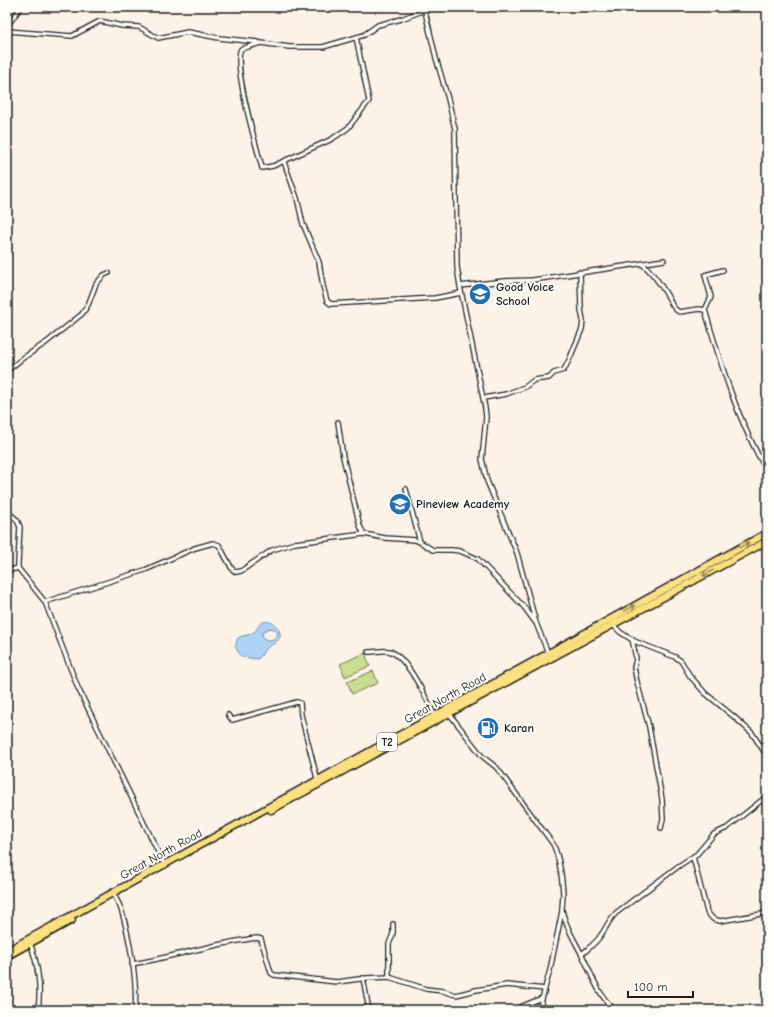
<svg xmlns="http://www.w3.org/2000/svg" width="774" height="1017" font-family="'Comic Neue',sans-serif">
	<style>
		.green { fill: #cadd91; stroke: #737c56 }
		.water { fill: #add4f7; stroke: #738a9f; fill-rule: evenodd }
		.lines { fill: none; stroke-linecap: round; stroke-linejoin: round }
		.street-casing { stroke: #1c1c1c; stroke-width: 6 }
		.highway-casing { stroke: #1c1c1c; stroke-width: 9 }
		.street { stroke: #fdfcf7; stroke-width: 3.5 }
		.highway { stroke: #fbe080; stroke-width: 6 }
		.oneway { stroke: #978853 }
		.labels { text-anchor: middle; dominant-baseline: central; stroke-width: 4; stroke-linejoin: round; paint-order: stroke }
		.shield { fill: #fdfcf7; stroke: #605f5e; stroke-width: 1 }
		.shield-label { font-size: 11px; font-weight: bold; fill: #1c1c1c }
		.poi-label { font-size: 12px; font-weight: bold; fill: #1c1c1c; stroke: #fdfcf7; text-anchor: start }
		.street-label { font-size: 12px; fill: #1c1c1c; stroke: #fdfcf7 }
	</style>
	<rect width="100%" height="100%" fill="#fdf2e8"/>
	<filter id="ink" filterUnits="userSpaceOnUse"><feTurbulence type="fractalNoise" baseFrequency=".025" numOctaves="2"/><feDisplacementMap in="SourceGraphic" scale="8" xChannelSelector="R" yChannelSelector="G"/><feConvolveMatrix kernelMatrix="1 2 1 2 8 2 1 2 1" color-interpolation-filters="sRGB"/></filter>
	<g filter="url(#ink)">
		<g class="green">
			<polygon points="365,653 370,666 345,677 340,664"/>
			<polygon points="373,671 378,683 352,694 347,682"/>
		</g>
		<path class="water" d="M263,622C269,621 273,622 277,627C287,641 271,643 266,649C263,652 261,656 258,659L242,657C236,650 234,646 238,638C243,635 249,636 254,632C258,629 258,625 263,622ZM270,628L274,629L278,633C275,640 269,642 263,638L262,633L267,629Z"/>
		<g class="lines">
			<g class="street-casing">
				<g id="street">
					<polyline points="424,7 436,58 448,99 455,129 457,267 460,286 485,408 486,417 482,459 487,481 517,553 536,623 548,653"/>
					<polyline points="7,26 21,7"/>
					<polyline points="7,31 72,36 100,21 122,26 139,27 158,38 188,32 219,38 258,42"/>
					<path d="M356,37L369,101L348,128L332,139L273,166L262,168C257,148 232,64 241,49L261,43L289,47H323L364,35L378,25L401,19L425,10L430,7"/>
					<polyline points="284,162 297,198 303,224 319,262 323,286 327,301 331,304 435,298 461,293"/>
					<path d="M642,264C653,272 661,285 668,297C673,305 671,307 679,312L699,309L705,310"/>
					<path d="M723,270L705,275L711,297L705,310C721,365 738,422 767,471"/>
					<polyline points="460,286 504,281 533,280 664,260"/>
					<polyline points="7,371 23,358 47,342 82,314 88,305 96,284 104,275 109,273"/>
					<polyline points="484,398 506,394 525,387 534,380 549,378 554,373 564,370 570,358 582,329 583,320 581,310 580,272"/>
					<polyline points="338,422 343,457 360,526 364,534"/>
					<polyline points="406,489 420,542"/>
					<polyline points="7,511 17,520 20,527 18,563 18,568 45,602 78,688 165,866"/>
					<polyline points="7,571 18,568"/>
					<polyline points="45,602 145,570 195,548 213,543 219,545 232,569 236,572 241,571 272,550 295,543 364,534 385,538 415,540 420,542 433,550 452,550 460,551 478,559 524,607 535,622"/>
					<polyline points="612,624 620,632 634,641 675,657 681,661 690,676 705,693 733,716 752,733 767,756"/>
					<polyline points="632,639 636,658 634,668 637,682 649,727 662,799 663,819 661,828"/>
					<path d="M368,652C374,652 383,650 389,651C407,656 427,700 435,716"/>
					<path d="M448,712L482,756L497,768L553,844C560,859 562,877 563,894C563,899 562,905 562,910C565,926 575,941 582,955C592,974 598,996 615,1010"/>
					<polyline points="228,715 232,720 297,702 300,703 301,715 318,782"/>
					<polyline points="693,857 707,912 713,919 720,921 767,913"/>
					<path d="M113,892C115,898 119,903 121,909C129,934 138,984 135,1010"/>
					<path d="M30,943C38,964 41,988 38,1010"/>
					<path d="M582,954C589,948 596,943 601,935C606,928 609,920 616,913L680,865L697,854L714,834L727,828L767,796"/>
					<path d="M132,964C174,957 215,943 257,938L261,939L271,973L274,975L337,982L367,978L389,977L426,989L443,991L456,995L476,990L507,985L545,989"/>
					<polyline points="389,977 389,944 393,934 393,924"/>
					<polyline points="363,978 369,1010"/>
					<polyline points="513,1010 542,998"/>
					<polyline points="539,1010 550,970 562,911"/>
				</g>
			</g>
			<g class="highway-casing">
				<g id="highway">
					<polyline points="271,810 767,541"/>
					<polyline points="7,951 767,533"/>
					<polyline points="7,956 72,920"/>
				</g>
			</g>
			<use href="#street" class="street"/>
			<use href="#highway" class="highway"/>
		</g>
		<defs><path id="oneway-shaft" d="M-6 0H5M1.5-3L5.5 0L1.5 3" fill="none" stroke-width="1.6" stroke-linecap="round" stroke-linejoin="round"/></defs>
		<g class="oneway">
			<use href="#oneway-shaft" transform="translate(744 545) rotate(-29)"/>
			<use href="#oneway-shaft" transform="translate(708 573) rotate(151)"/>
			<use href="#oneway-shaft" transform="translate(630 608) rotate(-29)"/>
		</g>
	</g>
	<defs>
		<g id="school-disc" transform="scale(1.15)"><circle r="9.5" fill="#1f6fb2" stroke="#fdfcf7"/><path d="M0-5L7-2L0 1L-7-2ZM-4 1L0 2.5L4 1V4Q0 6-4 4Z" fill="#fff"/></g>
		<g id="fuel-disc" transform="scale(1.15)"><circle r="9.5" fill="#1f6fb2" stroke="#fdfcf7"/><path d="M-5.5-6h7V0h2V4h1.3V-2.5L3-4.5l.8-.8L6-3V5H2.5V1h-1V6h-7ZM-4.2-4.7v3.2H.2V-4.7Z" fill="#fff"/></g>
	</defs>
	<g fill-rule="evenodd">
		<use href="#school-disc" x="480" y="294"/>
		<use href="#school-disc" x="400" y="504"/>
		<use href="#fuel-disc" x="488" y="728"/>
	</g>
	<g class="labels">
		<rect class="shield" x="377" y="733" width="20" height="18" rx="3"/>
		<g class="shield-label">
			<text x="387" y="742">T2</text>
		</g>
		<g class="poi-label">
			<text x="496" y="287">Good Voice<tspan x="496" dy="14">School</tspan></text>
			<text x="416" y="504">Pineview Academy</text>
			<text x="504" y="728">Karan</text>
		</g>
		<g class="street-label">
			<text transform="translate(445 698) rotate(-29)">Great North Road</text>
			<text transform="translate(161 854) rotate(-29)">Great North Road</text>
		</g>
	</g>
	<rect width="774" height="1017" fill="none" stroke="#fdfcf7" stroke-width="24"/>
	<rect x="12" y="12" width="750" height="993" fill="none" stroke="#1c1c1c" stroke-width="1.5" filter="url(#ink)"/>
	<path d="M628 991v6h65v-6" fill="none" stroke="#1c1c1c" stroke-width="2"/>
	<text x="634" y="991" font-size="12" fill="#1c1c1c" stroke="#fdfcf7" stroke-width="3" paint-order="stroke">100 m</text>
</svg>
